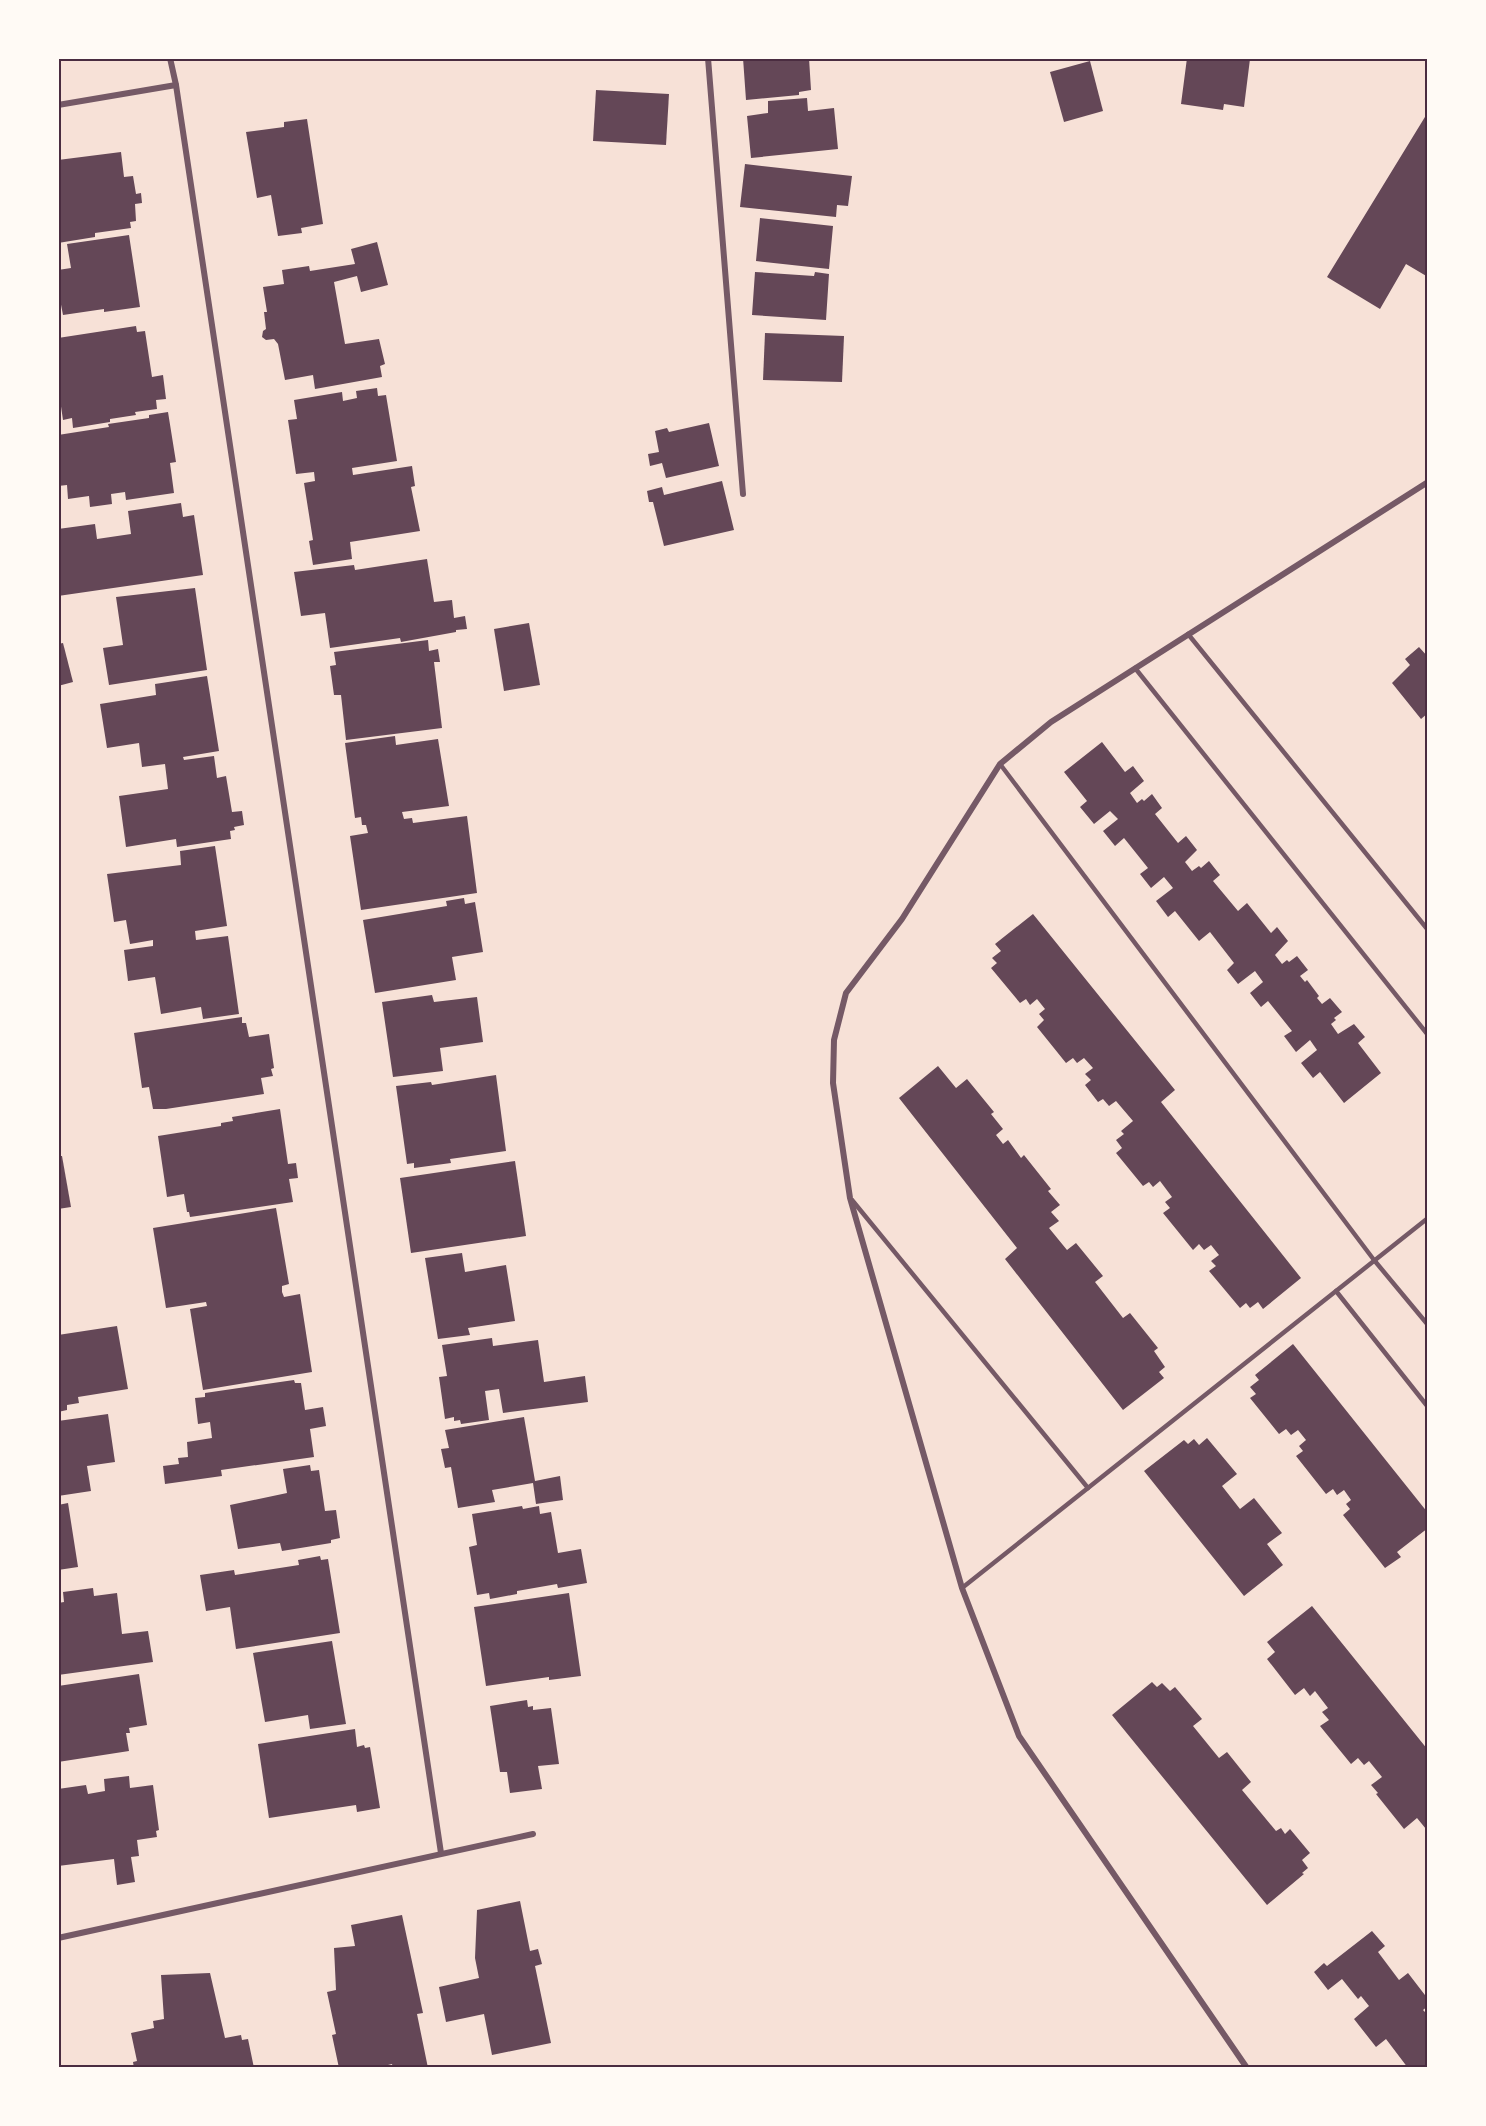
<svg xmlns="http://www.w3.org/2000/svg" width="1486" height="2126" font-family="Signika,sans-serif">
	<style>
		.building { fill: #644757 }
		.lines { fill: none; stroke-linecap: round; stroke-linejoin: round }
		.service { stroke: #755966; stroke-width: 4.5 }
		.minor { stroke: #755966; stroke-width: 6 }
		.neatline { fill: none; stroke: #4a2c40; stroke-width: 2 }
	</style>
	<rect width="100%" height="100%" fill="#f7e1d7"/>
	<g class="building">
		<polygon points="743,58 809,58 811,90 799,92 799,95 746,100"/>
		<polygon points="1187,58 1250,59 1244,107 1224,104 1223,110 1181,104"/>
		<polygon points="1090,61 1103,111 1064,122 1050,72"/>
		<polygon points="596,90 669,94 666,145 593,141"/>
		<polygon points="807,98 808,111 834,108 838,149 751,158 747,116 768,113 768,101"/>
		<polygon points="1428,112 1428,277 1406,264 1380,309 1327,277"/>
		<polygon points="307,119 323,224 301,228 302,233 278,236 271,195 257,198 246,132 284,127 284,122"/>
		<polygon points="121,152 124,177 133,176 136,194 141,193 142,203 135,204 136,221 130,222 131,228 95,233 95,237 58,243 58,160"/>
		<polygon points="745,164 852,176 848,206 837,205 836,217 740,207"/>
		<polygon points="760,218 833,226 829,269 756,261"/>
		<polygon points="129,235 140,307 104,312 104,309 63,315 58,289 58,270 71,268 67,244"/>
		<polygon points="377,242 388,285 361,292 357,276 334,282 345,344 379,339 385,364 380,366 382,377 315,389 313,375 285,380 278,344 274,339 266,340 262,337 263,331 266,329 264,312 267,312 263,287 284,284 282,270 309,266 310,271 355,264 351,249"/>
		<polygon points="755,272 814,276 815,272 829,274 826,320 752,315"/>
		<polygon points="136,326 137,332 145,331 152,377 163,375 166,399 156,400 157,409 135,412 136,415 110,419 110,422 73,428 72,418 63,420 58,386 58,338"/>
		<polygon points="765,333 844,336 842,382 763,380"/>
		<polygon points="377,388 378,396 386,395 397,461 352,468 353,475 412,466 415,486 411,487 420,531 350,542 352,559 313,565 309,541 313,540 304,483 315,481 314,472 296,474 288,420 297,419 294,400 342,392 343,401 357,398 356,391"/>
		<polygon points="168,412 176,462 170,463 174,493 126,500 125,492 111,494 112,504 90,507 89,496 68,499 67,485 58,486 58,435 109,427 108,424 149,418 149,415"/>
		<polygon points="709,423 719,466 666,478 662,463 650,466 648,454 659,452 655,431 667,428 669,432"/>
		<polygon points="722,481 734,530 664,546 653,502 649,502 647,491 662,487 664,495"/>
		<polygon points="181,503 183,517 194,515 203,575 58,596 58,529 95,524 97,539 131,534 128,511"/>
		<polygon points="427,559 434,602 452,600 454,618 465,616 467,629 456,630 456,632 401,642 400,638 330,648 325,613 301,616 294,572 354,565 355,570"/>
		<polygon points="195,588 207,670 109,685 103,648 123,645 116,597"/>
		<polygon points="529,623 540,685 504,691 494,629"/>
		<polygon points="428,640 429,651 438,649 440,662 434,662 442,728 346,740 341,695 334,695 330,666 336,665 334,652"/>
		<polygon points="63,643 73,682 58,686 58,644"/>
		<polygon points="1419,647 1428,657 1428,713 1421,719 1392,683 1410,665 1405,659"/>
		<polygon points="207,676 219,751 183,757 184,760 214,756 217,778 226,776 232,812 242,811 244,825 234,827 235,830 230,831 231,839 177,847 176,839 126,847 119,796 168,789 165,764 142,767 139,743 107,748 100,704 156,695 155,684"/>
		<polygon points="395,736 396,745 438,739 449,806 402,812 404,819 412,818 413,823 467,816 477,893 361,910 350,836 368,833 366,825 362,825 361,817 355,818 345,743"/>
		<polygon points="1102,742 1125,772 1133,766 1144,781 1130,793 1137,803 1142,799 1144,801 1152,794 1162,808 1155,814 1178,843 1186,836 1197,850 1185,862 1192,871 1199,866 1201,868 1209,861 1220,875 1213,881 1238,911 1247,903 1271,933 1277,927 1288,941 1275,955 1282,964 1287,960 1289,962 1297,956 1308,970 1300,976 1305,982 1307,980 1319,996 1317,998 1322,1004 1330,998 1342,1012 1334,1018 1336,1020 1331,1024 1338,1034 1354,1024 1365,1037 1358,1043 1381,1073 1344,1103 1320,1072 1313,1078 1301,1063 1317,1050 1310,1040 1296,1052 1284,1036 1292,1031 1268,1001 1261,1007 1250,993 1263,982 1255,971 1238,984 1227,970 1234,963 1210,932 1199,941 1175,911 1168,917 1156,901 1173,888 1164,877 1151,888 1140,874 1148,868 1124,838 1115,846 1103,831 1118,819 1110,811 1094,824 1080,807 1087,801 1064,772"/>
		<polygon points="215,846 227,926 195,931 196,940 228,936 239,1014 203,1019 201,1007 161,1014 155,977 128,981 124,950 153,946 153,940 130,944 126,920 114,922 107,874 181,865 180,851"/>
		<polygon points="464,898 465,904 475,902 483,952 452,957 456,980 375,993 363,920 447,906 446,901"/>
		<polygon points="1033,914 1175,1090 1161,1102 1301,1278 1263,1309 1258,1302 1250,1308 1246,1303 1240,1308 1209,1271 1216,1266 1211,1261 1219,1255 1211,1245 1204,1250 1199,1244 1193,1250 1163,1213 1170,1208 1165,1202 1172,1197 1160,1181 1153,1187 1149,1182 1143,1186 1116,1153 1122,1148 1116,1140 1124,1134 1121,1131 1133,1121 1116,1101 1109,1106 1103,1099 1098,1102 1085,1085 1091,1080 1085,1074 1093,1068 1084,1058 1077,1063 1073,1058 1066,1063 1037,1027 1044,1020 1039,1014 1045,1009 1037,999 1030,1005 1026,999 1020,1003 991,968 997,963 992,958 1001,951 995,944"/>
		<polygon points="432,995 434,1002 477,997 483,1042 440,1048 443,1071 393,1077 382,1002"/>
		<polygon points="242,1017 242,1023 246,1023 249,1037 269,1034 274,1068 271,1069 273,1076 261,1078 264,1094 166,1109 153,1109 149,1087 142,1088 134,1033"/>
		<polygon points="938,1066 956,1088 967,1079 994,1112 991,1114 1003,1129 996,1135 1003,1144 1008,1140 1021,1158 1024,1155 1051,1189 1048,1191 1060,1205 1051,1212 1059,1221 1049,1228 1067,1250 1076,1243 1103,1276 1095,1282 1123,1318 1130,1313 1158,1348 1154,1351 1165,1367 1159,1372 1164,1378 1123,1410 1005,1259 1017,1248 899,1098"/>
		<polygon points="496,1075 506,1151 450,1159 451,1163 414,1168 414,1163 407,1164 396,1086 431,1082 432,1085"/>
		<polygon points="280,1109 288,1164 296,1163 298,1178 289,1179 293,1202 190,1217 189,1212 187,1212 184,1194 167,1197 158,1136 221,1126 221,1123 233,1121 232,1117"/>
		<polygon points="58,1156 62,1156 71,1207 58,1209"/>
		<polygon points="515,1161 526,1236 411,1253 400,1178"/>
		<polygon points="276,1208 289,1284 282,1286 282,1292 284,1297 300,1294 312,1372 203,1390 190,1309 207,1306 206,1302 166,1308 153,1228"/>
		<polygon points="462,1253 465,1272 506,1265 515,1321 468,1328 470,1335 438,1339 425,1258"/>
		<polygon points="117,1326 128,1389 78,1397 79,1403 67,1405 67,1410 58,1412 58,1335"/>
		<polygon points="492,1338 493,1346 538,1340 544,1382 585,1376 588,1402 503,1413 499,1389 485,1391 489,1420 461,1424 460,1420 454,1421 454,1417 445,1419 439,1377 447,1376 442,1345"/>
		<polygon points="1293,1344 1428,1513 1428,1528 1397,1552 1401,1557 1385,1568 1343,1515 1350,1509 1346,1504 1351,1500 1344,1490 1337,1495 1333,1489 1326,1494 1296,1456 1303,1451 1299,1446 1306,1440 1298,1430 1291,1435 1286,1429 1279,1434 1250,1398 1256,1394 1250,1387 1259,1380 1255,1375"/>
		<polygon points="294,1380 295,1383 301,1383 305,1410 323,1407 326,1426 310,1429 314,1457 221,1470 222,1476 165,1484 163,1466 179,1464 178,1458 188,1457 187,1442 212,1438 210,1422 198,1424 195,1398 205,1397 205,1393"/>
		<polygon points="108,1414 115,1462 87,1466 91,1491 58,1496 58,1421"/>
		<polygon points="524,1417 535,1481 560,1476 563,1500 536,1504 533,1483 492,1490 495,1502 458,1508 451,1467 445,1468 441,1449 449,1448 445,1430"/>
		<polygon points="1207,1438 1237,1474 1222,1486 1240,1509 1254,1498 1282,1533 1267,1544 1283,1565 1244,1596 1144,1471 1184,1440 1188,1444 1194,1439 1199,1445"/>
		<polygon points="310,1465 311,1471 319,1470 325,1511 336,1510 340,1538 331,1540 331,1543 282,1551 280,1543 238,1549 230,1505 287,1493 283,1469"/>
		<polygon points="68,1503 78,1567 58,1570 58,1505"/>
		<polygon points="522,1506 523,1509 539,1506 540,1514 551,1512 558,1553 581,1549 587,1583 558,1588 557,1584 517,1591 517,1594 490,1599 489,1593 477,1595 469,1547 477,1545 472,1514"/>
		<polygon points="320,1556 321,1560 328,1559 340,1633 236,1649 230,1607 206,1611 200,1575 234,1570 235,1575 299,1565 298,1560"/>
		<polygon points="93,1588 94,1596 117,1593 122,1634 148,1631 153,1662 58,1675 58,1603 64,1602 63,1592"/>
		<polygon points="569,1593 581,1676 549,1680 549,1677 486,1686 474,1607"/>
		<polygon points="1312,1606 1428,1750 1428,1828 1426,1829 1417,1818 1404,1829 1376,1794 1378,1793 1371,1785 1382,1777 1369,1761 1364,1765 1358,1758 1351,1764 1320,1726 1329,1720 1322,1712 1328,1708 1315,1691 1310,1696 1304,1688 1295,1695 1267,1659 1275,1652 1267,1642"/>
		<polygon points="332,1641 346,1724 310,1729 308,1715 265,1722 253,1653"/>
		<polygon points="139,1674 147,1725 129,1728 130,1733 126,1733 129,1751 58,1762 58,1686"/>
		<polygon points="1152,1682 1157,1687 1162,1683 1170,1691 1175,1687 1202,1719 1193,1726 1219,1758 1227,1752 1251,1782 1242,1790 1276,1831 1281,1828 1285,1834 1290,1829 1310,1853 1302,1860 1308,1868 1302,1873 1304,1874 1267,1905 1112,1715"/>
		<polygon points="527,1700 528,1707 533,1706 533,1710 551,1708 559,1764 538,1766 542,1789 510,1793 507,1772 500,1772 490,1706"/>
		<polygon points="355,1729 357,1747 364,1745 365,1748 370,1747 380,1808 357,1812 356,1805 269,1818 258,1744"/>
		<polygon points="129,1776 130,1788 153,1785 159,1830 156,1831 157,1837 137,1840 139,1856 131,1857 135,1882 117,1885 114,1859 58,1866 58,1789 86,1785 88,1794 105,1791 104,1779"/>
		<polygon points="520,1901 530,1951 538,1949 542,1964 535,1966 551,2043 492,2055 484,2014 446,2022 439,1987 479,1978 475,1958 477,1910"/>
		<polygon points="402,1915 423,2013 417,2014 428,2068 393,2068 392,2064 376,2068 339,2068 332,2035 336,2034 327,1992 336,1990 334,1948 355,1946 351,1925"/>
		<polygon points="1372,1931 1385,1946 1378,1952 1399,1980 1408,1973 1428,1999 1428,2006 1423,2010 1428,2015 1428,2068 1408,2068 1386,2039 1376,2047 1354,2019 1369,2006 1361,1996 1358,1999 1342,1979 1328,1990 1314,1972 1324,1963 1327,1966"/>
		<polygon points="210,1973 225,2038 241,2035 242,2040 248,2039 254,2068 134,2068 133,2062 137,2061 131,2033 154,2028 153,2021 164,2019 161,1975"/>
	</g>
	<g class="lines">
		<g class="service">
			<polyline points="1188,634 1428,930"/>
			<polyline points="1135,668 1428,1035"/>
			<polyline points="1000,764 1374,1260 1428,1325"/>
			<polyline points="852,1200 1088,1488"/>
			<polyline points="1336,1291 1428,1407"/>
			<polyline points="962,1588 1428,1218"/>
		</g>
		<g class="minor">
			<polyline points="170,58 176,85 441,1853"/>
			<polyline points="708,58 743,494"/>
			<polyline points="58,105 176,85"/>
			<polyline points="58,1938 533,1834"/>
			<polyline points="1247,2068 1019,1736 962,1588 850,1198 833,1083 834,1040 846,993 902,919 1000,764 1051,722 1428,482"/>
		</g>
	</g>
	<rect width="1486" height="2126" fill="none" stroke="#fffaf5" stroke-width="120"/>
	<rect x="60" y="60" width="1366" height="2006" class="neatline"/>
</svg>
